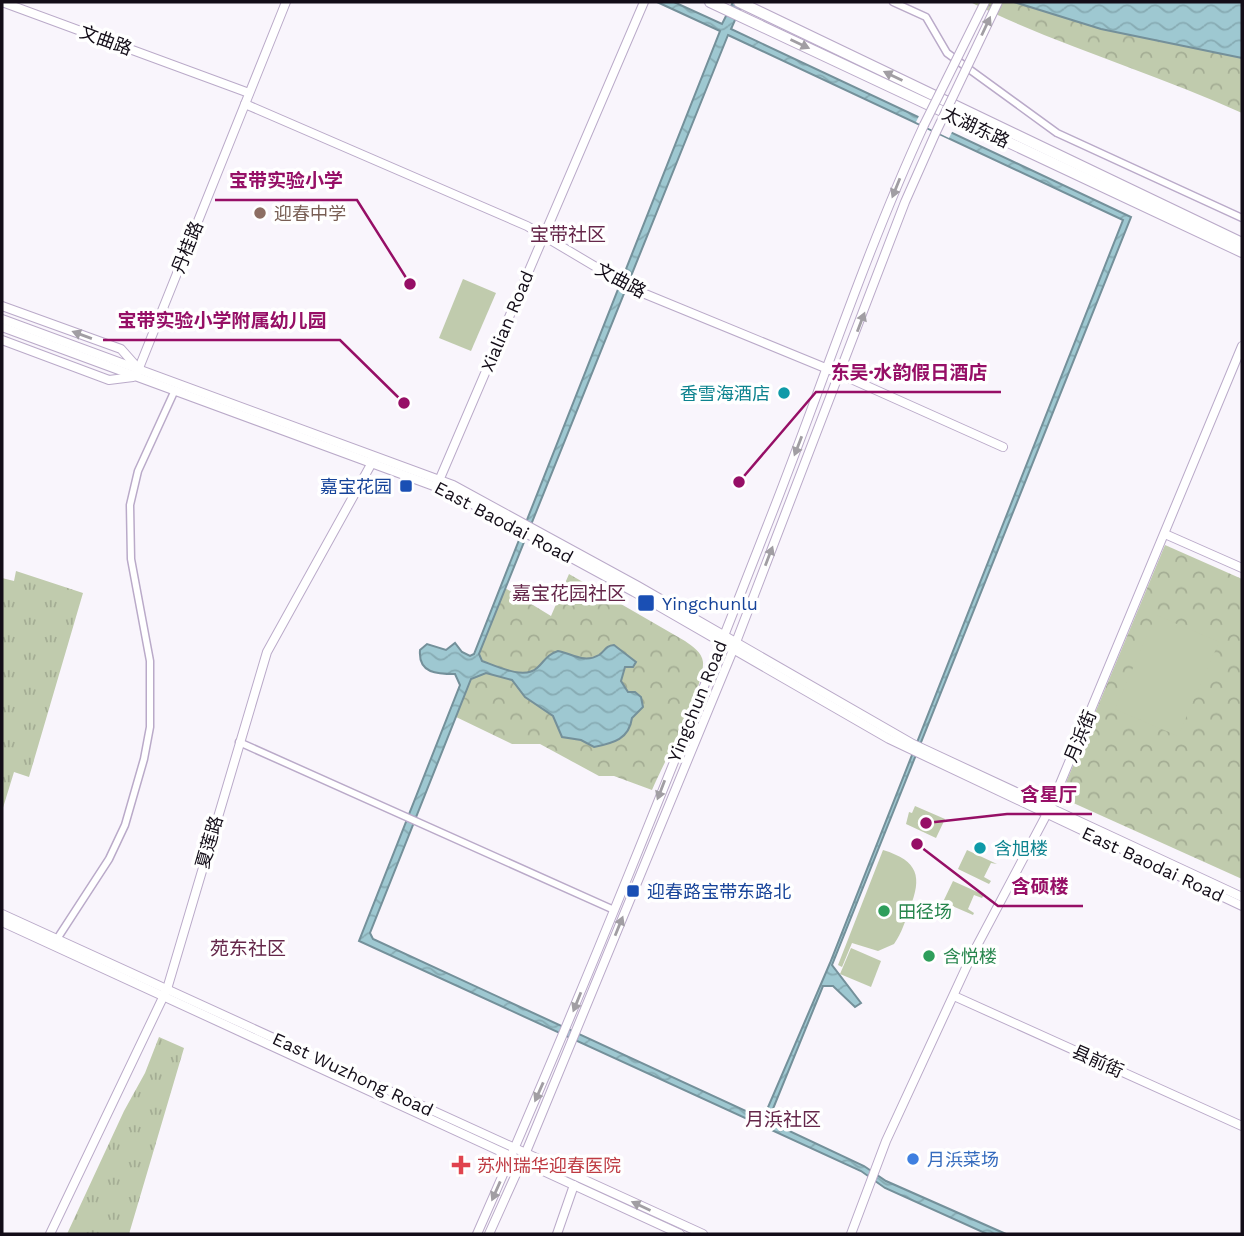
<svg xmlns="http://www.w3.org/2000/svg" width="1244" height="1236" font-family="'Work Sans','Noto Sans SC',sans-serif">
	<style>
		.grass { fill: url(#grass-tufts) }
		.park { fill: url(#park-crowns) }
		.garden { fill: #c0cbad }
		.water { fill: url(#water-waves); stroke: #74909a; stroke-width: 2; fill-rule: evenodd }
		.pier { fill: #f9f5fc }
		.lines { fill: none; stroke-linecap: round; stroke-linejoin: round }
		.street-casing { stroke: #baaac9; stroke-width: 9 }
		.secondary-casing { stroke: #baaac9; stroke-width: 10 }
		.primary-casing { stroke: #baaac9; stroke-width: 12 }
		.street { stroke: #fff; stroke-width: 6 }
		.secondary { stroke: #fff; stroke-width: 8 }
		.primary { stroke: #fff; stroke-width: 10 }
		.secondary-bridge-casing { stroke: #baaac9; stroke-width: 10; stroke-linecap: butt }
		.secondary-bridge { stroke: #fff; stroke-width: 8 }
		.oneway { fill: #a19ea3 }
		.education-dot { fill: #8d6e63; stroke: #fff; stroke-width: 2.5 }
		.culture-dot { fill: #0f9aa8; stroke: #fff; stroke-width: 2.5 }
		.transit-dot { fill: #1a4fb4; stroke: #fff; stroke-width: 2.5 }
		.leisure-dot { fill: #2e9e5b; stroke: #fff; stroke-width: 2.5 }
		.shop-dot { fill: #3f7fe0; stroke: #fff; stroke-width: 2.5 }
		.health-dot { fill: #e0444e; stroke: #fff; stroke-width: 2.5 }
		.labels { text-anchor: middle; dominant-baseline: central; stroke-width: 7; stroke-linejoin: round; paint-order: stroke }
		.street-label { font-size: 18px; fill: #130d18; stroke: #fff }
		.education-label { font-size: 18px; fill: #785e54; stroke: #fff; text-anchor: start }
		.culture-label { font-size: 18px; fill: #0d838f; stroke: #fff; text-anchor: end }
		.transit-label { font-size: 18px; fill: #164399; stroke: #fff; text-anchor: start }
		.leisure-label { font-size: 18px; fill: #27864d; stroke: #fff; text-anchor: start }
		.shop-label { font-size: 18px; fill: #366cbe; stroke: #fff; text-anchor: start }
		.health-label { font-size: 18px; fill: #be3a42; stroke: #fff; text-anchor: start }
		.neighbourhood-label { font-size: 19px; fill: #65274a; stroke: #fff }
		.leader { fill: none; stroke: #960f66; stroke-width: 2.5 }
		.callout-dot { fill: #960f66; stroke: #fff; stroke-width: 2.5 }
		.callout-label { font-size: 19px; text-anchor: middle; font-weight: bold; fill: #960f66; stroke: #fff; stroke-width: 7; stroke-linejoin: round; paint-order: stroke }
	</style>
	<defs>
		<pattern id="grass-tufts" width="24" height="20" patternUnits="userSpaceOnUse" patternTransform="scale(1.75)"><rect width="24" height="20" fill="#c0cbad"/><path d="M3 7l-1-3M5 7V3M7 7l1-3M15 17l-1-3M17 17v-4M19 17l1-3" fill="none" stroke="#a4ad94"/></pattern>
		<pattern id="park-crowns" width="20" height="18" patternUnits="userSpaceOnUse" patternTransform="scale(1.75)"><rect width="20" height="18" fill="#c0cbad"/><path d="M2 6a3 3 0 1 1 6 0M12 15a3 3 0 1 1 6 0" fill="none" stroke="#a4ad94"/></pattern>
		<pattern id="water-waves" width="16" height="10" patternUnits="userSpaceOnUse" patternTransform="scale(1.75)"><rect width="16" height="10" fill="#9ec8d1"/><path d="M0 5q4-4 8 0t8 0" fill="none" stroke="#87abb3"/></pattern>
	</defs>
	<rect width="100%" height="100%" fill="#f9f5fc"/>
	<g class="grass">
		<polygon points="16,571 83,593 29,777 14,772 2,811 2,578 14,581"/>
		<polygon points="159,1037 184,1048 129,1234 67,1234 124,1111 145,1073"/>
	</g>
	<g class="park">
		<path d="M970,2H1165L1242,32V113C1152,72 1059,46 970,2Z"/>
		<polygon points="1165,545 1242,579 1242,879 1060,797"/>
		<path d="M569,574L685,641C692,646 702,652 703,662C705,686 663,764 652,790L614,776H599L540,744H512L454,716L505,588L551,616Z"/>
	</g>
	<g class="garden">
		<polygon points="463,279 496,293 471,351 439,338"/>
		<polygon points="1156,615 1219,642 1178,736 1115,709"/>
		<polygon points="915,806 945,819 936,838 906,824 909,812 912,813"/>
		<path d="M883,850C919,861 922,877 910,908C905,921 902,933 894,944L878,951L852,943L842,967L838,965Z"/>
		<polygon points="967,850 997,864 991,863 984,877 991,881 989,884 958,869"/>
		<polygon points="953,881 984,895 982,898 974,895 968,909 974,913 973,915 943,902"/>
		<polygon points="851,948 881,961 871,987 840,974"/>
	</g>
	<g class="water">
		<path d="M657,2H674L722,24L733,2H743L731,29L1131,217L832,965L861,1003L855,1007L833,986H823L768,1121L864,1166L886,1181L1006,1234H987L885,1188L861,1171L359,941L460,685L455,674C438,674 418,674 420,650L427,644L446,650L455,643L462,652L470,656L474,654L720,31ZM728,35L1123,220L830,963L763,1119L373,939L370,933L471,679L486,673L512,680L525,697L553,716L562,737L581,740L594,747C614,743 629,739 632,718L643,707L641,697L635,692H628L621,681L625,667H633L636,662L614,645C605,646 606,650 599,655C584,664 571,653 558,651C546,655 545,661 537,668C524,680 496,666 482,661L479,654Z"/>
		<polygon points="1014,2 1242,2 1242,58 1101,29"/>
	</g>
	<polygon class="pier" points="921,112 954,128 949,138 916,122"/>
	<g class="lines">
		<g class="street-casing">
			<g id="street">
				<polyline points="893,2 926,17 947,53 1057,133 1242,218"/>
				<polyline points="239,742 614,910"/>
				<polyline points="57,939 109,859 125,825 144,759 150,727 150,661 131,559 130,505 138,471 175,390"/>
			</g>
		</g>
		<g class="secondary-casing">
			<g id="secondary">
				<polyline points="2,2 249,93"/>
				<polyline points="245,104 527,226 633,289 840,374 1003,447"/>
				<polyline points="2,306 121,349 137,367"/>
				<polyline points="2,319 453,485 638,586 913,744 1242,897"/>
				<polyline points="2,327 450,492 634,592 889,739 1242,906"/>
				<polyline points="2,340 109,380 133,377"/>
				<polyline points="137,373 286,2"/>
				<polyline points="438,483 644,2"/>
				<polyline points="1165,534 1242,568"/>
				<polyline points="2,914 703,1234"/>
				<polyline points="2,922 680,1234"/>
				<polyline points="954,996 1242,1126"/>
				<polyline points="50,1234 167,989 267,652 374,459"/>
				<path d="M477,1234C582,996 678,754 773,511C823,383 866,251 924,125"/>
				<polyline points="489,1234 526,1152 733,650 905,202 936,132"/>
				<polyline points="557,1234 574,1185"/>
				<polyline points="851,1234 886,1141 971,957 1050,808 1242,346"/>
			</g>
		</g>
		<g class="primary-casing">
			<g id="primary">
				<polyline points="710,2 1242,252"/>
				<polyline points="739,2 1242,243"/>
			</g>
		</g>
		<use href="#street" class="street"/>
		<use href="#secondary" class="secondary"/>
		<use href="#primary" class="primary"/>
		<g class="secondary-bridge-casing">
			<g id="secondary-bridge">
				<polyline points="924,125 985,2"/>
				<polyline points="936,132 998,2"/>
			</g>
		</g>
		<use href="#secondary-bridge" class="secondary-bridge"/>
	</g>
	<defs><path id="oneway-solid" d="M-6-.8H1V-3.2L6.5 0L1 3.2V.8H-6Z" transform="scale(1.75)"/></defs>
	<g class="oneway">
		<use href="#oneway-solid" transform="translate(986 26) rotate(-65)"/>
		<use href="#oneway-solid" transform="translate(800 44) rotate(25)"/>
		<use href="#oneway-solid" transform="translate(893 76) rotate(-154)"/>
		<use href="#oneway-solid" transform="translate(896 188) rotate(112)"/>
		<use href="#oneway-solid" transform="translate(861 322) rotate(-69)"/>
		<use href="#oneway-solid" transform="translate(82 335) rotate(-160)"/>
		<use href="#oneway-solid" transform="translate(798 446) rotate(111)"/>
		<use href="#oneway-solid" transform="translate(769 556) rotate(-69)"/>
		<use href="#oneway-solid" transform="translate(661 790) rotate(111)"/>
		<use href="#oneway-solid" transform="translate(619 926) rotate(-68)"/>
		<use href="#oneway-solid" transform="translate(577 1002) rotate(112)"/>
		<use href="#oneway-solid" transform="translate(539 1092) rotate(114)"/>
		<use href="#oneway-solid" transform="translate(496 1191) rotate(114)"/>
		<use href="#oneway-solid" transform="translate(641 1206) rotate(-155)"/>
	</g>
	<circle class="education-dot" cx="260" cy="213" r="7"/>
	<g class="culture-dot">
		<circle cx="784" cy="393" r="7"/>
		<circle cx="980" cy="848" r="7"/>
	</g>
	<g class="transit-dot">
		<rect x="399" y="479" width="14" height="14" rx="3.5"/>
		<rect x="637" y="594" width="18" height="18" rx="3.5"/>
		<rect x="626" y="884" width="14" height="14" rx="3.5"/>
	</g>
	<g class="leisure-dot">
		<circle cx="884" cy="911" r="7"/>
		<circle cx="929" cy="956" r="7"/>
	</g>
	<circle class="shop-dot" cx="913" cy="1159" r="7"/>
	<path class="health-dot" d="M457.5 1154.5h7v7h7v7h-7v7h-7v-7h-7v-7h7z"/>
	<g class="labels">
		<g class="street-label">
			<text transform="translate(106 40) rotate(20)">文曲路</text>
			<text transform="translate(976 127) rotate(25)">太湖东路</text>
			<text transform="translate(187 247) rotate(-68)">丹桂路</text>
			<text transform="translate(621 280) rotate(28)">文曲路</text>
			<text transform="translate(507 321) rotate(-67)">Xialian Road</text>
			<text transform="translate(504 522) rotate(28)">East Baodai Road</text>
			<text transform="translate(697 701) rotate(-68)">Yingchun Road</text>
			<text transform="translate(1080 736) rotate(-67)">月浜街</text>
			<text transform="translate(209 842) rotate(-74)">夏莲路</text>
			<text transform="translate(1153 864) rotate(25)">East Baodai Road</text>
			<text transform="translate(1098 1061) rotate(24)">县前街</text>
			<text transform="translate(353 1074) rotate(25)">East Wuzhong Road</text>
		</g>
		<g class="education-label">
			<text x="274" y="213">迎春中学</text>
		</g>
		<g class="culture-label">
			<text x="770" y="393">香雪海酒店</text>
			<text x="994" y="848" text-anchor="start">含旭楼</text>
		</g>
		<g class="transit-label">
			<text x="392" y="486" text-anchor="end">嘉宝花园</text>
			<text x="662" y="603">Yingchunlu</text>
			<text x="647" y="891">迎春路宝带东路北</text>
		</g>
		<g class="leisure-label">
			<text x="898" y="911">田径场</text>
			<text x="943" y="956">含悦楼</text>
		</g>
		<g class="shop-label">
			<text x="927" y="1159">月浜菜场</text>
		</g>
		<g class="health-label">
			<text x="477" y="1165">苏州瑞华迎春医院</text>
		</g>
		<g class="neighbourhood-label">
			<text x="568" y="234">宝带社区</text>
			<text x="569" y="593">嘉宝花园社区</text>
			<text x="248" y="948">苑东社区</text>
			<text x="783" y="1119">月浜社区</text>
		</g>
	</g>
	<path class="leader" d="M410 284L357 200H215M404 403L340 340H103M739 482L816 392H1001M926 823L1007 814H1092M917 844L998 906H1083"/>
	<g class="callout-dot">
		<circle cx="410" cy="284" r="7"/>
		<circle cx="404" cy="403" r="7"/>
		<circle cx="739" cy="482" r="7"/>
		<circle cx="926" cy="823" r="7"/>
		<circle cx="917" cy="844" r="7"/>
	</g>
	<g class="callout-label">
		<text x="286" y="187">宝带实验小学</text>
		<text x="222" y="327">宝带实验小学附属幼儿园</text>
		<text x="909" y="379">东吴·水韵假日酒店</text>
		<text x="1049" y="801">含星厅</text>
		<text x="1040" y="893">含硕楼</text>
	</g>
	<rect width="1244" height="1236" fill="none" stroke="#130d18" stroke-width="7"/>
</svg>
